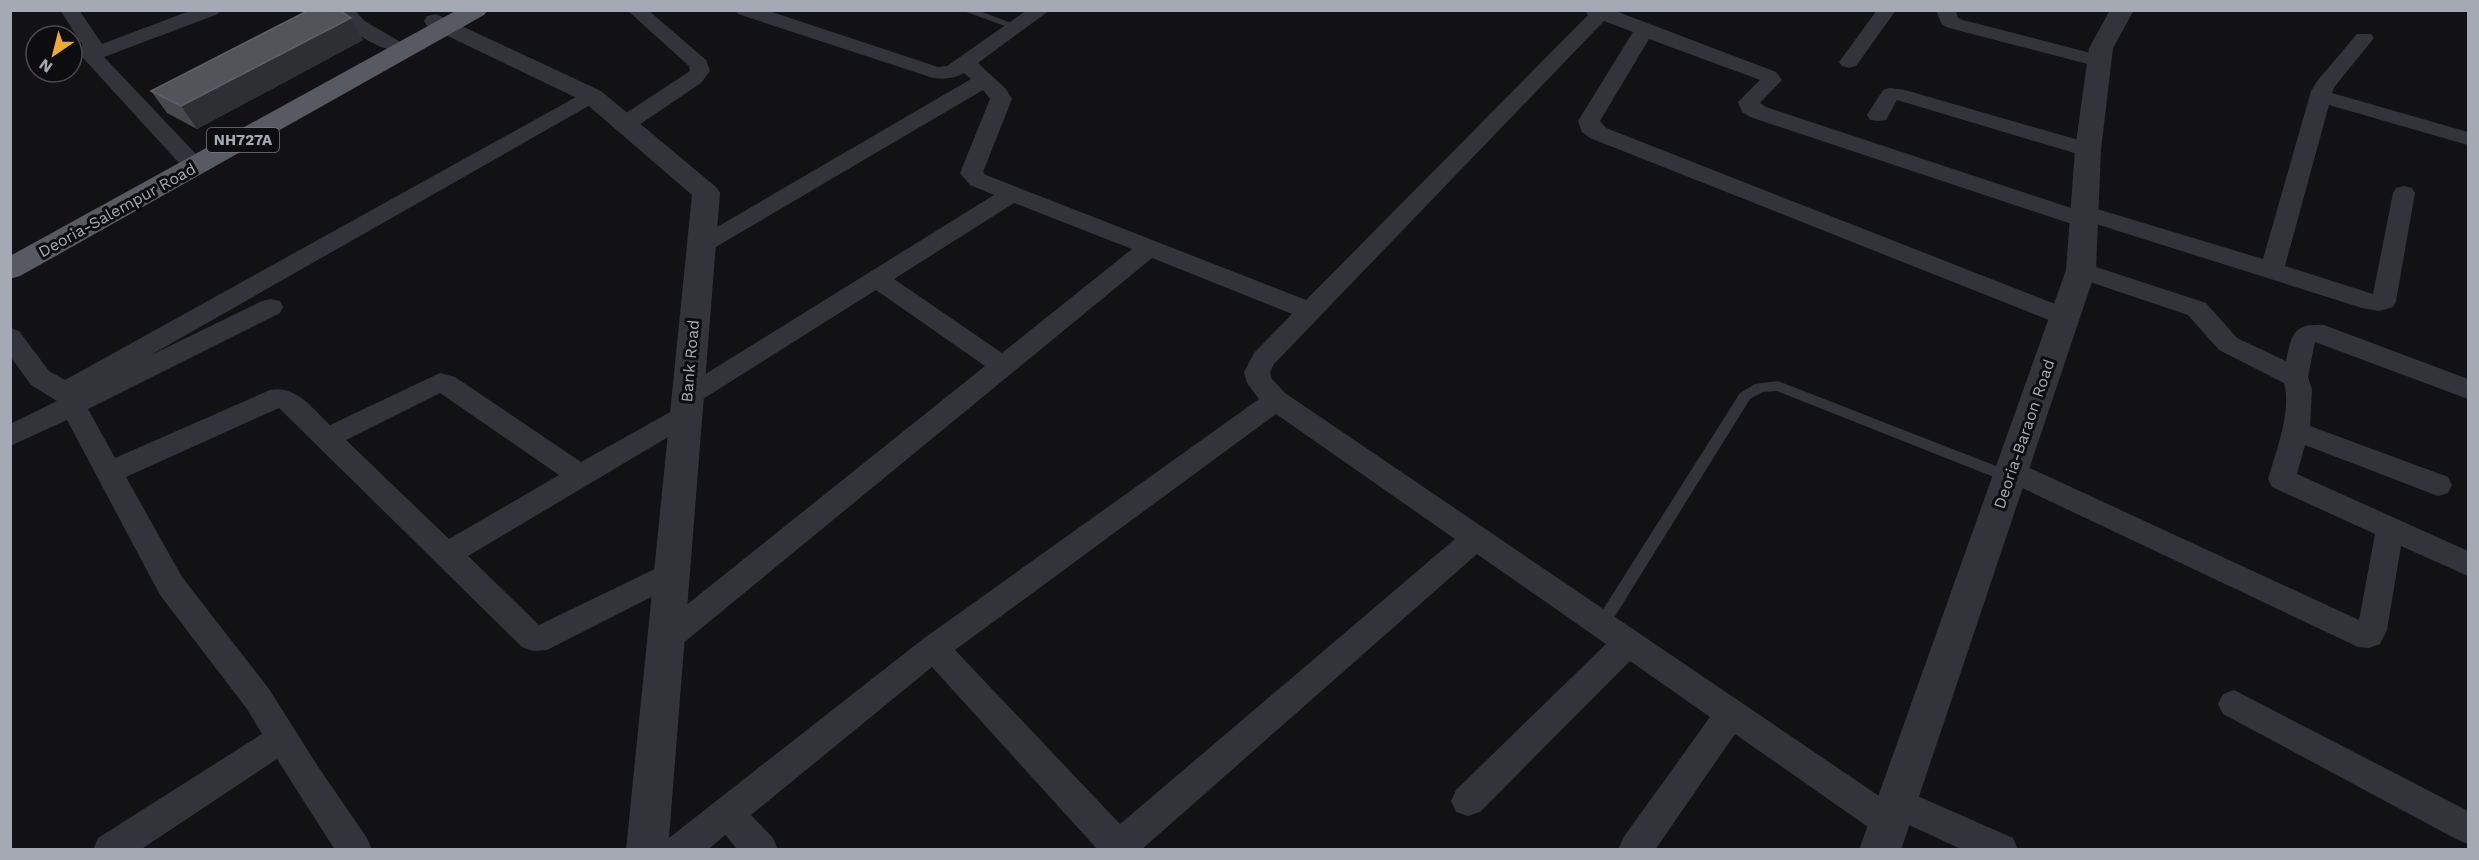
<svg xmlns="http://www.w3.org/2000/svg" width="2479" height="860" font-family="'Work Sans',sans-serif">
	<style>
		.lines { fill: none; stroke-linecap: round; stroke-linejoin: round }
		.service { fill: #333439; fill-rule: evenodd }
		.minor { fill: #333439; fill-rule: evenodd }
		.tertiary { fill: #333439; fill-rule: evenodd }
		.trunk { fill: #575a60; fill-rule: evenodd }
		.wall { fill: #48494f }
		.shaded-wall { fill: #2e2f33 }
		.building { fill: #52545a; stroke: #5f6168; stroke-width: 1.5 }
		.labels { text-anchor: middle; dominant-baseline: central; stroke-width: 6; stroke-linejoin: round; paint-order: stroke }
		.shield { fill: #0d0d0f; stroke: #777a82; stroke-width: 1.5 }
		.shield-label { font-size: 15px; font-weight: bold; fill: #a4a9b4 }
		.street-label { font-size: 16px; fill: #a4a9b4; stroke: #0d0d0f }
	</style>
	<rect width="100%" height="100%" fill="#121214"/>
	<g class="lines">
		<g class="service">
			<polygon points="961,10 977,10 1022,27 1021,29 1013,29"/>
			<polygon points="1778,381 2014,473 2016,477 2014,481 2004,481 1777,391 1763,392 1750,399 1607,629 1602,630 1597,629 1594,624 1597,619 1740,393 1755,384"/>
		</g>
		<g class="minor">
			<polygon points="60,10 79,10 102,44 192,10 220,10 218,14 104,57 195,153 198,158 195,163 187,165 179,163 84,59 81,55 82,44"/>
			<path d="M333,10H354L366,22L399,41L402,45L399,49C380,54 344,26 333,10Z"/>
			<polygon points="627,10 648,10 706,60 710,71 701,83 633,129 625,130 617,129 614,124 617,119 690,71 689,66"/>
			<path d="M736,10H766L938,67L947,66L1027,10H1050L978,63L1006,89L1012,99L983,172L986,175L1306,300L1588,15L1585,10H1613L1776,72L1782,80L1760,103L1766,107L2074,209L2084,205L2263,259L2311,91L2318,80L2357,34H2371L2374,38L2335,86L2332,93L2468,132V145L2329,105L2285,266L2373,294L2393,193L2396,188L2404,186L2412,188L2415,193L2396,301L2393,307L2379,311L2362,308L2093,223L2083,227L2075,225L1750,117L1742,112L1738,102L1760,80L1649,39L1600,121L1606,128L2073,311L2077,317L2073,323L2064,326L1590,138L1582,132L1578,121L1633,32L1604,21L1274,364L1270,372L1272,379L1285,393L1882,798L1885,792L1897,787L2013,838L2018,850H1963L1907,824L1902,834L1890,839L1878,834L1735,734L1655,850H1618L1623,838L1710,717L1630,661L1480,812L1468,816L1456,812L1451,801L1456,790L1606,644L1477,554L1141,850H1098L932,667L751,815L773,838L778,850H738L725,835L708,850H664L669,838L923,639L1259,399L1247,383L1244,372L1254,353L1292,314L1152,258L676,649L665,653L654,649L650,640L654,631L985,366L876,290L692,406L699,414L695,421L468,556L539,625L661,566L671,562L681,566L686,574L681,582L547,650L533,651L522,647L279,408L126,477L182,577L269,689L317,765L367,838L372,850H335L277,759L140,850H93L98,838L262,734L247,709L160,595L67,420L10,446V424L57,401L31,385L10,356V328L19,331L49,371L65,380L585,92L592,90L599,92L603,96L599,100L149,356L262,301L271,299L280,301L283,307L280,313L88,409L115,458L270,390C296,385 312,408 330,425L440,373L455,377L581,462L681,406L674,398L678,391L994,195L970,185L960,173L990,99L983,90L709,251L701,254L693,251L689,246L693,241L971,79L964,73C954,79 940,80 930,77L738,14ZM1014,203L1132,249L1002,353L894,279ZM440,393L559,475L449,539L346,440ZM1276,414L1455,539L1120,824L955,650Z"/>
			<polygon points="1877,10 1896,10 1856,66 1849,68 1842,66 1839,62"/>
			<polygon points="1936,10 1956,10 1958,18 1963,20 2106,57 2109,61 2106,65 2099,67 1949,28 1942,25"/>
			<polygon points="1890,88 1905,90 2096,145 2099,150 2096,155 2088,157 1897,100 1886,120 1878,121 1870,120 1867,115 1883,90"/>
			<path d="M2081,262L2206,303L2237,338L2286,361C2292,334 2293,323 2324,325L2468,379V399L2315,342L2308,377L2312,390L2310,426L2448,477L2452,485L2448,493L2438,496L2305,445L2297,474L2468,551V576L2401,546L2387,630L2380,644L2369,648L2358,647L2001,478L1997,471L2001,464L2011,460L2021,464L2359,620L2375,534L2272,487L2268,479C2276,451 2292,411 2284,383L2219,350L2188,315L2072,276L2069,270L2072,264Z"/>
			<polygon points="2234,690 2468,811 2468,844 2456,839 2223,714 2218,704 2223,694"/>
		</g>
		<g class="tertiary">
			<polygon points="2110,10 2134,10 2113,48 2101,150 2096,270 1901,850 1859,850 2066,270 2075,150 2089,48"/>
			<polygon points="436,14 601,91 716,187 720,193 668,850 626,850 692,195 583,101 427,26 424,21 427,16"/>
		</g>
		<polygon class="trunk" points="457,10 488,10 484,15 20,276 10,279 10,256"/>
	</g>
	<polygon class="wall" points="351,18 363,40 197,129 167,113 151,91"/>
	<polygon class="shaded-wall" points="351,18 363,40 197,129 181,106"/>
	<polygon class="building" points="309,10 318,10 320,12 323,10 339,10 351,18 181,106 151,91"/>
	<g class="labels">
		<rect class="shield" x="207" y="128" width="72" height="24" rx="4.5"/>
		<g class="shield-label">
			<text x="243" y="140">NH727A</text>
		</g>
		<g class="street-label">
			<text transform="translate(117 210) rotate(-29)">Deoria-Salempur Road</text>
			<text transform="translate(690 361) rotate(-85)">Bank Road</text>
			<text transform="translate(2024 434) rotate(-71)">Deoria-Baraon Road</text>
		</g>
	</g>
	<rect width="2479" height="860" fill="none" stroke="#a4a9b4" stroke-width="24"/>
	<g transform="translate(54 54) rotate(215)"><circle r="28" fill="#0d0d0f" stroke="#494b51" stroke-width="1.5"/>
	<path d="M0-4.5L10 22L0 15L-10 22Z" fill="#edac31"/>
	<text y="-9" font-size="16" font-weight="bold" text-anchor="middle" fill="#a4a9b4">N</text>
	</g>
</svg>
